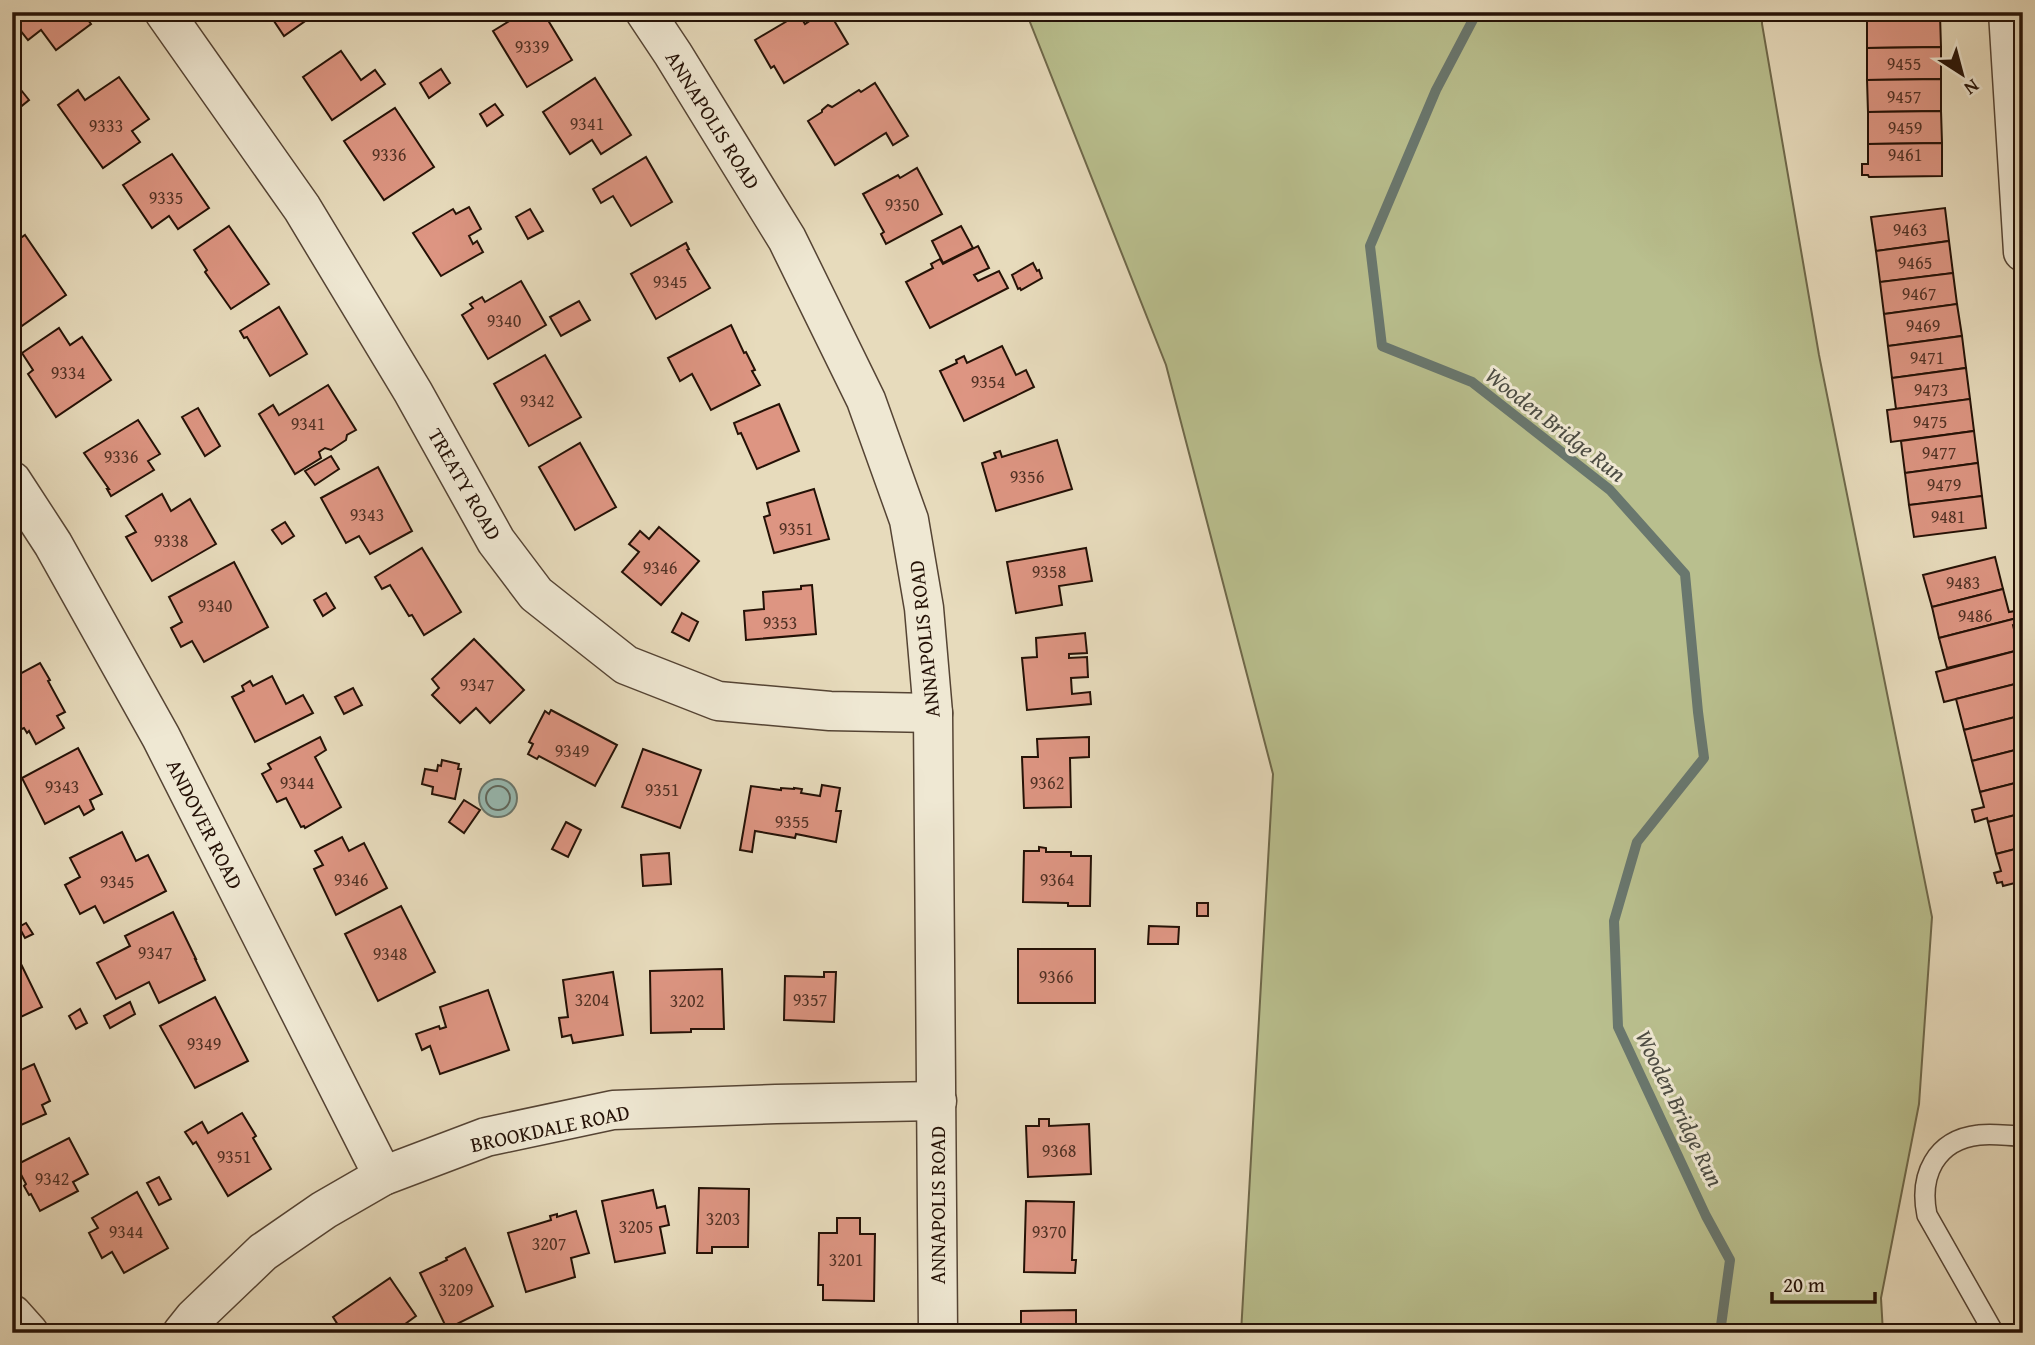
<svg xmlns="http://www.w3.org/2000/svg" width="2035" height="1345" font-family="'Gentium Book Plus',serif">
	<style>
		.green { fill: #b9bf8e; stroke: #6e684a; stroke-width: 2 }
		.water { fill: #97bbb4; stroke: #69776e; stroke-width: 2 }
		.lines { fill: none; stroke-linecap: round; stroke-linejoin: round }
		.shore { stroke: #5e665d; stroke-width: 2 }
		.stream { stroke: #69776e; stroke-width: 10 }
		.building { fill: #dd9582; stroke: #241106; stroke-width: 2 }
		.lane-casing { stroke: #554434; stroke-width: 22 }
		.street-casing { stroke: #554434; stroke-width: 41 }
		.lane { stroke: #efe8d3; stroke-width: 19 }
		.street { stroke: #efe8d3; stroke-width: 38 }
		.labels { text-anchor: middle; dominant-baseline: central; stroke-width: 6; stroke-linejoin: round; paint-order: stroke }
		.number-label { font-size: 18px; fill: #523225 }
		.street-label { font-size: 21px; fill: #241106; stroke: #efe8d3 }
		.water-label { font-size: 23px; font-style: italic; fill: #4c4c43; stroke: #efe8d3 }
	</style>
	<rect width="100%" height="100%" fill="#e7dbbc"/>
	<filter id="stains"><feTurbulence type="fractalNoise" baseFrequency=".00286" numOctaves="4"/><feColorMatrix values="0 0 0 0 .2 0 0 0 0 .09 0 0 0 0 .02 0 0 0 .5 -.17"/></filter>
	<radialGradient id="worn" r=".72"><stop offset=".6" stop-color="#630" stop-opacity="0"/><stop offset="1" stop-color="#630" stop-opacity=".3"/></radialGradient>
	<polygon class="green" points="1026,12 1762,12 1762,24 1819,355 1932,917 1919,1104 1881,1298 1883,1333 1241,1333 1273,774 1166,365"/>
	<circle class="water" cx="498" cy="798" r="19"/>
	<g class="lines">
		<circle class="shore" cx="498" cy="798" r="12"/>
		<polyline class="stream" points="1477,12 1436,90 1370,246 1382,346 1472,382 1610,490 1685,574 1698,712 1704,758 1637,842 1614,921 1618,1027 1706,1216 1730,1260 1720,1333"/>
	</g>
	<g class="building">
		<polygon points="22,12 82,12 91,24 56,50 41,30 28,40 12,20"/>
		<polygon points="268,12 318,12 284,36"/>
		<polygon points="524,12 543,12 572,60 527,87 493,31"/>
		<polygon points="823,12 829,12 848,44 784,83 774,66 771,68 755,40 799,14 805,24"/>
		<polygon points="1867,12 1940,12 1940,15 1867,16"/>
		<polygon points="1940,15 1941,47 1867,48 1867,16"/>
		<polygon points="1941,47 1941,79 1867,80 1867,48"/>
		<polygon points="341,51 361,80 375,70 385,84 332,120 303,77"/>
		<polygon points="441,69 450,83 429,98 420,83"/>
		<polygon points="119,77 149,119 132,131 140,142 103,168 58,105 78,90 85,100"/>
		<polygon points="595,78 631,135 601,154 592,140 570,154 543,112"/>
		<polygon points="1941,79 1941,111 1868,112 1867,80"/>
		<polygon points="875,83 908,136 893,145 886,133 835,165 808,121 822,112 822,110 828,105 832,107 859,90 861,92"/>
		<polygon points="17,85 29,100 12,114 12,88"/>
		<polygon points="495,104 503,115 487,126 480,114"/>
		<polygon points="395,108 434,167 384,200 344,141"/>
		<polygon points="1941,111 1942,143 1868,144 1868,112"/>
		<polygon points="1942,143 1942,176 1869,177 1868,175 1862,175 1862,164 1868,164 1868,144"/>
		<polygon points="172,154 209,208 178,229 169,216 152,228 123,185"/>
		<polygon points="646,157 672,202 631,226 613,196 601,203 593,189"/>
		<polygon points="917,168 942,214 886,244 881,234 884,232 863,194 898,175 900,178"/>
		<polygon points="469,207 481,229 469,236 473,244 477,241 483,252 441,276 413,233 453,209 456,214"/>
		<polygon points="1945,208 1949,241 1876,251 1871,217"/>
		<polygon points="530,209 543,231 528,239 516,217"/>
		<polygon points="229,226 269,284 231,309 205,272 207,270 194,250"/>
		<polygon points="961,226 973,248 943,263 932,241"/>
		<polygon points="25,235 66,295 16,330 12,324 12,244"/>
		<polygon points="1949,241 1953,273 1880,282 1876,251"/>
		<polygon points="686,243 689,249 687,250 710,288 656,319 631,274"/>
		<polygon points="978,246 989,268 974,275 978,281 999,271 1008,288 930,328 906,282 933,268 931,264 940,259 943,264"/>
		<polygon points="1033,263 1037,271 1039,270 1042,278 1021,290 1020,288 1018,289 1012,275"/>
		<polygon points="1953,273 1957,304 1884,314 1880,282"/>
		<polygon points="521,281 546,325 488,359 462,315 473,308 470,304 482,297 485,302"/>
		<polygon points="579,301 590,320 561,336 550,317"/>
		<polygon points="1957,304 1962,336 1888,346 1884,314"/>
		<polygon points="279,307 307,354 270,376 247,337 244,338 240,331"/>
		<polygon points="731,325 744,353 746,352 755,370 752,371 760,385 711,410 692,374 680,381 668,358"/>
		<polygon points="59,328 70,345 82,337 111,380 56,417 28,374 33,370 22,353"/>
		<polygon points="1962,336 1966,368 1892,378 1888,346"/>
		<polygon points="1002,346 1016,375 1026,370 1034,387 964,421 940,371 957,363 956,360 964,356 967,363"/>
		<polygon points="545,355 581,417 529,446 494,384"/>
		<polygon points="1966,368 1970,399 1896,409 1892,378"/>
		<polygon points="328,385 356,430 347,435 346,440 331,450 325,448 319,452 321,458 295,474 259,414 273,405 279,415"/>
		<polygon points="1970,399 1974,431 1891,442 1887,410"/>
		<polygon points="779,404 799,451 757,469 741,433 738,434 734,423"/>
		<polygon points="198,408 220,446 205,456 182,417"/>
		<polygon points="138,420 160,454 148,461 154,470 111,496 107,489 109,489 84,453"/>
		<polygon points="1974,431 1978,463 1905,473 1901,441"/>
		<polygon points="1057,440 1072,489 996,511 982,463 996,458 994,453 1000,451 1002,457"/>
		<polygon points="580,443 616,507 575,530 539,467"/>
		<polygon points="331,456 339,469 315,485 305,471"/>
		<polygon points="1978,463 1982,496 1909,505 1905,473"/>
		<polygon points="378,467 412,531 370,554 359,536 346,543 321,498"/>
		<polygon points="814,489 829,539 774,553 764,517 770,515 767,503"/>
		<polygon points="162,494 171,511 190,499 216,544 152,581 126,537 136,532 126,516"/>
		<polygon points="1982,496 1986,528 1914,537 1909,505"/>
		<polygon points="285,522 294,536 282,544 272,530"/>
		<polygon points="659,527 699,561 661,605 622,572 639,552 629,544 640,531 649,539"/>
		<polygon points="422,548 461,612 424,635 412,615 409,616 390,585 382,589 375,577"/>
		<polygon points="1086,548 1092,581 1059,586 1062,605 1016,613 1007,562"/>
		<polygon points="1995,557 2003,589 1932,607 1923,575"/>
		<polygon points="234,562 268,627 204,662 192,641 181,647 171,628 182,622 169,597"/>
		<polygon points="812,585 816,634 746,640 744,611 764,609 763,592 801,589 801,586"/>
		<polygon points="2003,589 2009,612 2015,611 2017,618 1939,638 1932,607"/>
		<polygon points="326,593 335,608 323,616 314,600"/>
		<polygon points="682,613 698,622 689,641 672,632"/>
		<polygon points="2017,618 2018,623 2013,625 2019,650 1947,668 1939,638"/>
		<polygon points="1085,633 1087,653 1069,654 1069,658 1087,657 1088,677 1071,678 1072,694 1090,692 1091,704 1027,710 1022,658 1037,657 1036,638"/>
		<polygon points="474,639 524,690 490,723 476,708 460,723 432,695 439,688 432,679"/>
		<polygon points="2019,650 2023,664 2023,682 1944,702 1936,672"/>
		<polygon points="40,663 50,680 48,681 65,712 57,716 64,728 36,744 29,731 27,733 24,728 12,733 12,678"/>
		<polygon points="272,676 286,704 303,695 313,713 255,742 232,697 244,691 242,686 250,681 253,686"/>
		<polygon points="2023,682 2023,715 1964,730 1956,699"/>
		<polygon points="353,688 362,705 344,714 335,697"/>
		<polygon points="551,710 617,745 595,786 539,756 537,759 528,754 533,744 529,742 545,711 549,714"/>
		<polygon points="2023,715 2023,748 1972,761 1964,730"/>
		<polygon points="320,737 326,750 315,757 341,807 305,828 304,826 301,827 286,798 277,802 262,774 271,769 268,764"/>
		<polygon points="1089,737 1089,757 1070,758 1071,807 1024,808 1022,757 1038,757 1037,739"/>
		<polygon points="78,748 102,794 90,800 94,809 84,815 79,806 45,824 22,778"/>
		<polygon points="2023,748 2023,781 1980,792 1972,761"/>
		<polygon points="643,749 701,770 680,828 622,807"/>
		<polygon points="442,760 459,764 458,769 461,769 455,799 432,794 433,787 422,784 425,769 437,771 438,765 441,766"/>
		<polygon points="2023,781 2023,813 1988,822 1987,818 1975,822 1972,810 1984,807 1980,792"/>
		<polygon points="822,785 840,788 836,811 841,811 836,842 796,834 795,838 755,831 752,852 740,850 751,786 781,790 781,788 794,789 794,788 802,789 801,793 820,796"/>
		<polygon points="464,800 480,810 464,833 449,822"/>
		<polygon points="2023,813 2023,847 1996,854 1988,822"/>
		<polygon points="566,822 581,830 568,857 552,849"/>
		<polygon points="122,832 136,861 148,855 166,891 104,923 95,906 80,914 65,885 80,877 70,858"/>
		<polygon points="342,837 349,851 364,843 387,888 336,915 314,869 323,865 315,851"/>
		<polygon points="1039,847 1046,848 1046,852 1071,852 1071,856 1091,856 1090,906 1068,906 1068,903 1023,902 1024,851 1039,851"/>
		<polygon points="2023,847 2023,881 2003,886 2002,882 1997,883 1994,873 2001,871 1996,854"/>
		<polygon points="669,853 671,884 643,886 641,855"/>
		<rect x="1197" y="903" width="11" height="13"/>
		<polygon points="401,906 435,972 378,1001 345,934"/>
		<polygon points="173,912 196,959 195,959 205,980 159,1003 149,982 116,999 97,963 130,946 125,936"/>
		<polygon points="26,923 33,934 25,938 19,927"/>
		<polygon points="1149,926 1179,927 1178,944 1148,944"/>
		<rect x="1018" y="949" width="77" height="54"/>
		<polygon points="20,962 42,1007 12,1021 12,966"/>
		<polygon points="722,969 724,1029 691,1029 691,1032 651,1033 650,971"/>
		<polygon points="613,972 623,1035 573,1043 571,1035 562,1037 559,1018 568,1017 563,980"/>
		<polygon points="824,972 836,972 834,1022 784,1020 785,976 824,977"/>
		<polygon points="488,990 509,1050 440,1074 430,1046 422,1050 416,1034 439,1026 440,1029 446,1027 440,1007"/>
		<polygon points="215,997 248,1061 195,1088 160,1026"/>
		<polygon points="130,1002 135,1014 110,1028 104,1016"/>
		<polygon points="80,1009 87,1023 76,1029 69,1016"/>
		<polygon points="12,1051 21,1070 34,1064 50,1101 42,1105 46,1114 12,1129"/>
		<polygon points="242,1113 256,1136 253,1138 271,1169 228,1196 196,1142 193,1144 185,1132 202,1122 208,1133"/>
		<polygon points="1039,1119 1049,1119 1049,1126 1089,1124 1091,1174 1028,1177 1026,1126 1039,1126"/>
		<polygon points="69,1138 88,1174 73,1182 78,1191 40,1211 31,1194 29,1195 24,1186 26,1184 16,1165"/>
		<polygon points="159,1177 171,1199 159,1205 147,1183"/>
		<polygon points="699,1188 749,1189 748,1247 712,1247 712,1253 697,1253"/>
		<polygon points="653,1190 657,1208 665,1206 669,1225 660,1227 665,1253 615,1262 602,1201"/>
		<polygon points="137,1192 168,1248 124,1273 112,1252 102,1258 89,1233 98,1228 92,1218"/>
		<polygon points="1026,1201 1074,1202 1072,1260 1076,1260 1075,1273 1024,1272"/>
		<polygon points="576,1211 589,1253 571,1258 575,1277 526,1292 508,1233 551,1220 550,1216 557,1214 557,1217"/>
		<polygon points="837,1218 860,1218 860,1234 875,1234 874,1301 823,1300 823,1285 818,1285 819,1233 837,1233"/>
		<polygon points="465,1248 493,1306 447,1329 420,1273 447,1260 446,1258"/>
		<polygon points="390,1278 416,1316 401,1327 404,1333 343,1333 333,1317"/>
		<polygon points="1076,1310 1076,1333 1021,1333 1021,1311"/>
	</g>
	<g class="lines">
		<g class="lane-casing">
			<path id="lane" d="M1994,1333L1927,1215C1919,1176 1935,1140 1979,1135C1993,1133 2009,1136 2023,1136"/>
		</g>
		<g class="street-casing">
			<g id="street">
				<polyline points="164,12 302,208 413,392 496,541 536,594 626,665 718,701 830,711 933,713"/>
				<polyline points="645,12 673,54 787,239 866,400 909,520 924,608 933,713 938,1333"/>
				<polyline points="2008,12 2023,252"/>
				<polyline points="12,481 53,544 161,737 383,1176"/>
				<polyline points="12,1314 29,1333"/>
				<polyline points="182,1333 194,1318 263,1252 324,1210 383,1176 486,1137 613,1110 776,1104 937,1101"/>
			</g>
		</g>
		<use href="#lane" class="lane"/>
		<use href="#street" class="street"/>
	</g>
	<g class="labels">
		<g class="number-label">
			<text x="532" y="46">9339</text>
			<text x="1904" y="63">9455</text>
			<text x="1904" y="96">9457</text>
			<text x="587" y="123">9341</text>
			<text x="106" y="125">9333</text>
			<text x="1905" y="127">9459</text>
			<text x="389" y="154">9336</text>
			<text x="1905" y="154">9461</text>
			<text x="166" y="197">9335</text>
			<text x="902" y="204">9350</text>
			<text x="1910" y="229">9463</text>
			<text x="1915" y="262">9465</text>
			<text x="670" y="281">9345</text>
			<text x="1919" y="293">9467</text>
			<text x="504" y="320">9340</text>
			<text x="1923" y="325">9469</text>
			<text x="1927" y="357">9471</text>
			<text x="68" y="372">9334</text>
			<text x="988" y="381">9354</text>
			<text x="1931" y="389">9473</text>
			<text x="537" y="400">9342</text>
			<text x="1930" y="421">9475</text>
			<text x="308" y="423">9341</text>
			<text x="1939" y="452">9477</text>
			<text x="121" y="456">9336</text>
			<text x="1027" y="476">9356</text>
			<text x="1944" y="484">9479</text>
			<text x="367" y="514">9343</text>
			<text x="1948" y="516">9481</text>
			<text x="796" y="528">9351</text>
			<text x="171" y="540">9338</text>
			<text x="660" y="567">9346</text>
			<text x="1049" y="571">9358</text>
			<text x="1963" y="582">9483</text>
			<text x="215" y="605">9340</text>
			<text x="1975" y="615">9486</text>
			<text x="780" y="622">9353</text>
			<text x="477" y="684">9347</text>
			<text x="572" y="750">9349</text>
			<text x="297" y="782">9344</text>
			<text x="1047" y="782">9362</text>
			<text x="62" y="786">9343</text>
			<text x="662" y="789">9351</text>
			<text x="792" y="821">9355</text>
			<text x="351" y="879">9346</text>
			<text x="1057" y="879">9364</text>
			<text x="117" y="881">9345</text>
			<text x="155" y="952">9347</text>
			<text x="390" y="953">9348</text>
			<text x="1056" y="976">9366</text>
			<text x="592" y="999">3204</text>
			<text x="810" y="999">9357</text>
			<text x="687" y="1000">3202</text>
			<text x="204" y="1043">9349</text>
			<text x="1059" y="1150">9368</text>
			<text x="234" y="1156">9351</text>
			<text x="52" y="1178">9342</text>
			<text x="723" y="1218">3203</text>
			<text x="636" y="1226">3205</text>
			<text x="126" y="1231">9344</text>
			<text x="1049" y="1231">9370</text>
			<text x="549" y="1243">3207</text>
			<text x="846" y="1259">3201</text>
			<text x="456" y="1289">3209</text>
		</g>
		<g class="street-label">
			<text transform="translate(713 120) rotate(58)">ANNAPOLIS ROAD</text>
			<text transform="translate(465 484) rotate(60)">TREATY ROAD</text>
			<text transform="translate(924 639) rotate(-96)">ANNAPOLIS ROAD</text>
			<text transform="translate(205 824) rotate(63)">ANDOVER ROAD</text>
			<text transform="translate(550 1128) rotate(-12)">BROOKDALE ROAD</text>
			<text transform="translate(937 1205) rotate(-90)">ANNAPOLIS ROAD</text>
		</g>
		<g class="water-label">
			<text transform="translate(1556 424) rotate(38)">Wooden Bridge Run</text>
			<text transform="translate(1680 1108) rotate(64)">Wooden Bridge Run</text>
		</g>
	</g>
	<rect width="2035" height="1345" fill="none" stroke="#e7dbbc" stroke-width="42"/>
	<rect x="14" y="14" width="2007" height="1317" fill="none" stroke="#241106" stroke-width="3.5"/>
	<rect x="21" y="21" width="1993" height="1303" fill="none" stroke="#241106" stroke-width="2"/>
	<g transform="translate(1962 74) rotate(144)" stroke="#efe8d3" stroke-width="5" paint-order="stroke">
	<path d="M0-5L12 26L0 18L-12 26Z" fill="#241106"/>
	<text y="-10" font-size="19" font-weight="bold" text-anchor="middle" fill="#241106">N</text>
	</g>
	<path d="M1772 1292v10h103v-10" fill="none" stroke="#241106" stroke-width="3.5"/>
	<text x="1783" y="1292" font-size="21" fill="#241106" stroke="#efe8d3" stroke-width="5" paint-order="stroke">20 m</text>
	<rect width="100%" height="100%" filter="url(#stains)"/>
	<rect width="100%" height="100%" fill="url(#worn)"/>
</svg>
